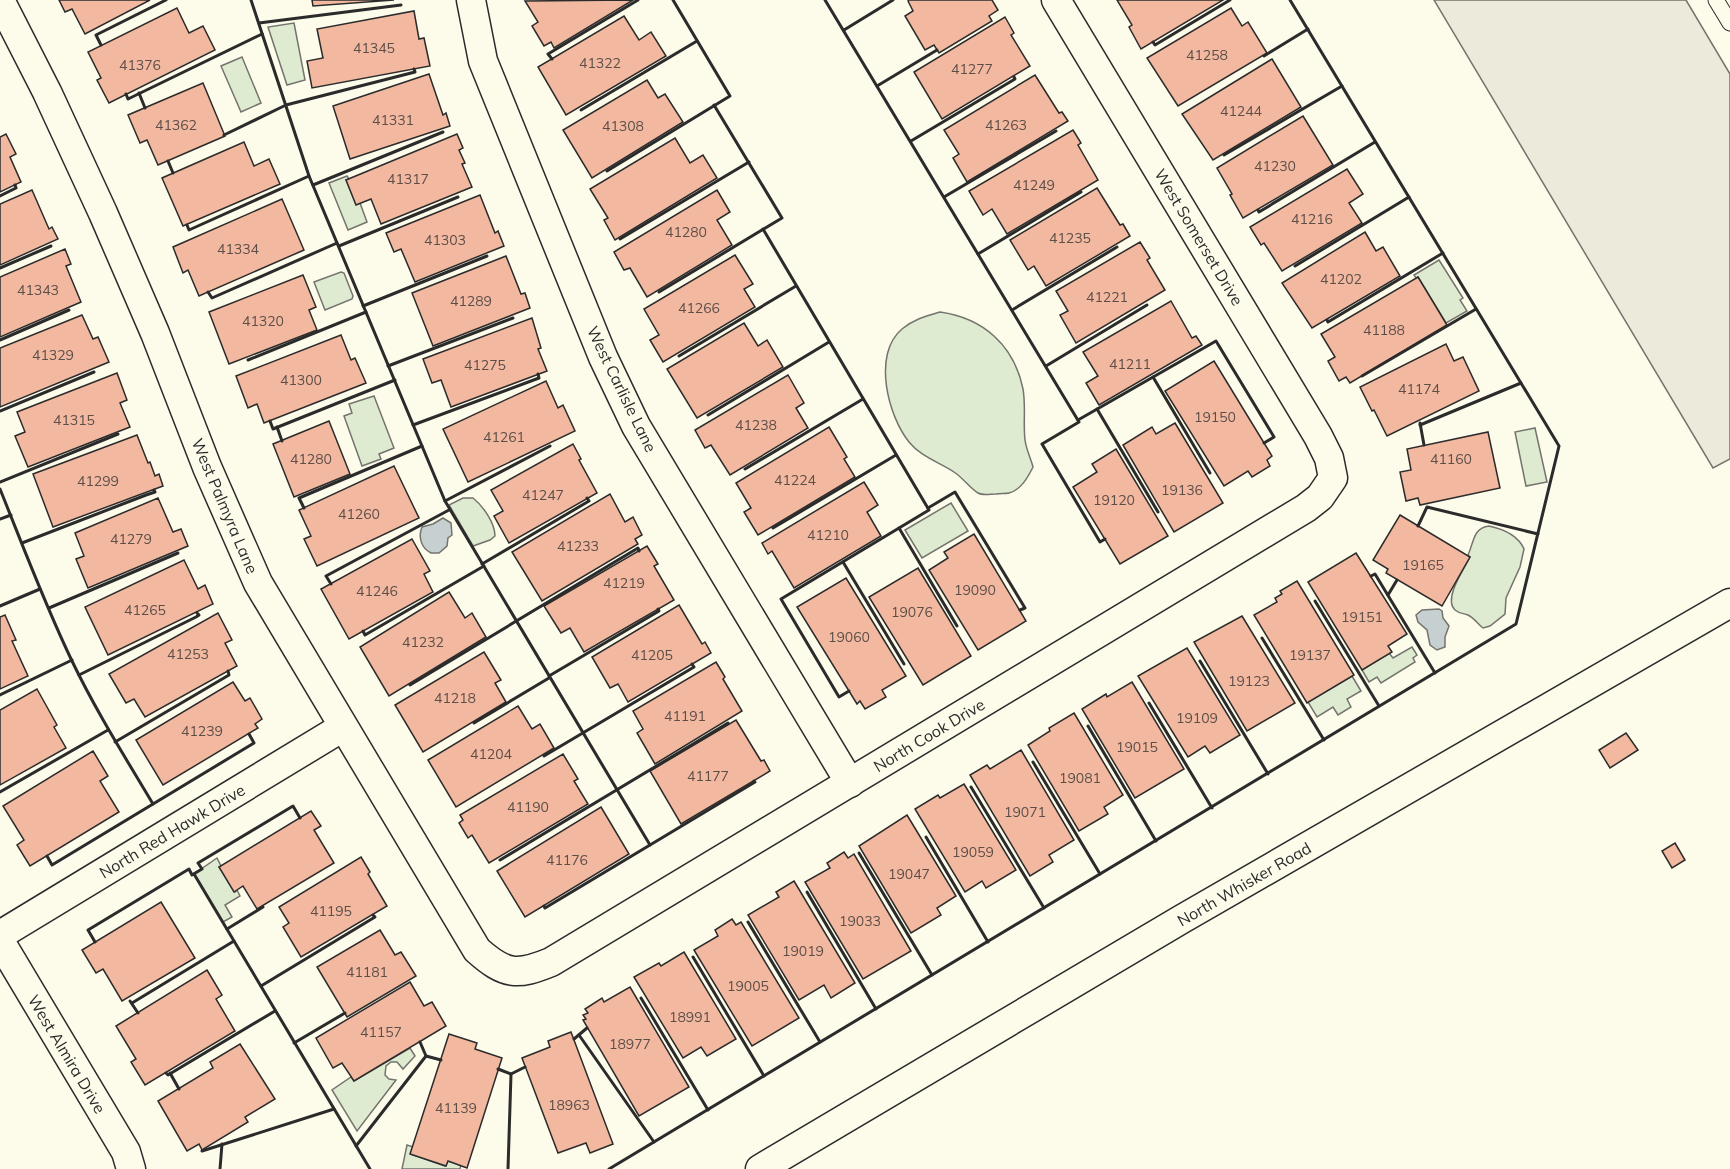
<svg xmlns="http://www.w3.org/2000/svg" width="1730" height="1169" font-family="Mulish,sans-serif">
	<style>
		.green { fill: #deebd1; stroke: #74746e; stroke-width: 1.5 }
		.parking { fill: #eceadb; stroke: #74746e; stroke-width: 1.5 }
		.water { fill: #c7d0d0; stroke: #74746e; stroke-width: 1.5 }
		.building { fill: #f2b8a0; stroke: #2b2b2b; stroke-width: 1.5 }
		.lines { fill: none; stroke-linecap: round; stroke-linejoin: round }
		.service-casing { stroke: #2b2b2b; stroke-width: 17 }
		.minor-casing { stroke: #2b2b2b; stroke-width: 31 }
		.service { stroke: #fdfbea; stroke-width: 15 }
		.minor { stroke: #fdfbea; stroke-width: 28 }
		.wall { stroke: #2b2b2b; stroke-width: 3 }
		.labels { text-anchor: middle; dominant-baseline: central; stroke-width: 4.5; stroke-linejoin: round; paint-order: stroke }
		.number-label { font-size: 14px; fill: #5d4e48 }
		.street-label { font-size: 16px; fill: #2b2b2b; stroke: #fdfbea }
	</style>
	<rect width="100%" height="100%" fill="#fdfbea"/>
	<g class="green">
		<polygon points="294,23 305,80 287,85 268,27"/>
		<polygon points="242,57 261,103 241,112 221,66"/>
		<polygon points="347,176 349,179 346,180 356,204 360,203 367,222 348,230 329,183"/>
		<polygon points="1439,260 1463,298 1460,300 1467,311 1446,323 1418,277 1416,278 1414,275"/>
		<polygon points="341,272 344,273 353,296 352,299 325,310 314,282"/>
		<path d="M940,312C983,318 1014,345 1023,389C1026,406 1023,423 1025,440C1026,449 1031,459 1033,467C1028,477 1021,490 1009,493C1005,494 1000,493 996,494C990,494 983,496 978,493C971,489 963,478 954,472C939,462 921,457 909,442C888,416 872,354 902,329C914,319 926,316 940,312Z"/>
		<polygon points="374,396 394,448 379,454 381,459 362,466 344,416 352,413 349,404"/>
		<polygon points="1535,428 1547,482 1526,486 1515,432"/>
		<path d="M463,498H473C483,506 495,523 495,536L490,540L473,546L449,505Z"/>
		<polygon points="951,503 968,531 922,558 905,530"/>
		<path d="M1489,526C1503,529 1518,535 1524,549L1520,567L1506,598L1505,614L1490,626L1483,628C1478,624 1474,618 1468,615C1463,613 1460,614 1455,610C1443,599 1464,569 1470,557L1468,555C1474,542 1473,528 1489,526Z"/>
		<polygon points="1412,647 1417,655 1413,658 1415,662 1381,683 1377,677 1369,682 1362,670 1389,653 1393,658"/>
		<polygon points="1352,676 1361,691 1347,699 1351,707 1338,715 1333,707 1317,717 1308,702"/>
		<polygon points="217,858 221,866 219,867 235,892 237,890 240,896 225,905 232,917 223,922 194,874"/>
		<polygon points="410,1048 415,1056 403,1069 397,1062 391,1062 386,1066 385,1075 389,1079 396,1080 357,1131 332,1090 351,1077 354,1081"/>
		<polygon points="407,1145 413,1147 411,1154 445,1166 448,1161 461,1165 460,1169 402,1169"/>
	</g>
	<polygon class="parking" points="1434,0 1686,0 1730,74 1730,459 1713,468"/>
	<g class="water">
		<path d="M443,518L451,523L452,535L448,538L447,546L439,553H431C421,548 418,537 422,527L433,524Z"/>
		<polygon points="1439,609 1442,611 1443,618 1449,626 1445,637 1445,647 1437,650 1430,645 1427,630 1418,622 1416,615 1422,610"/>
	</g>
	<g class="building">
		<polygon points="59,0 150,0 85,34 72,9 65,12"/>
		<polygon points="312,0 394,0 313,6"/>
		<polygon points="633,0 554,48 551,42 544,46 532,26 538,22 525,1"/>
		<polygon points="909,0 992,0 998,10 989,16 992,21 939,53 934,45 925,50 905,16 913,11 908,1"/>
		<polygon points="1117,0 1223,0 1141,49 1129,27 1132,25"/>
		<polygon points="177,8 189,33 203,26 215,50 109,103 97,80 101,78 88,52"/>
		<polygon points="1231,8 1242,26 1248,22 1267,53 1178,106 1147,58"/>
		<polygon points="414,11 419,39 424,38 430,66 312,88 307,61 323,58 317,29"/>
		<polygon points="624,16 639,40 651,32 666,56 566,115 538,67"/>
		<polygon points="1005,17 1014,33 1011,35 1030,66 942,119 914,72"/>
		<polygon points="1272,59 1301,107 1213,160 1182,114"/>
		<polygon points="429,74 443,115 446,113 450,126 350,159 333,106"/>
		<polygon points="1035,75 1059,113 1062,112 1068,121 967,182 953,158 959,154 944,130"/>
		<polygon points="647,80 658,98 665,94 683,122 592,178 563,130"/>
		<polygon points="203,83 225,136 158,165 147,140 140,143 128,115"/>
		<polygon points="1303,116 1333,165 1243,218 1230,195 1232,194 1217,168"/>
		<polygon points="1073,130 1081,143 1078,145 1098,180 1007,234 992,209 983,215 969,191"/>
		<polygon points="6,134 16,154 10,157 21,182 0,192 0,137"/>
		<polygon points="457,134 463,148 459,150 465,163 462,164 472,187 381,224 371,199 356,205 346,180"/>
		<polygon points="675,138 690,163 703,155 717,178 615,240 604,220 608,218 590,189"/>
		<polygon points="244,142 254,166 269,159 280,184 183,226 162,178"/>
		<polygon points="1347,169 1363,194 1349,203 1362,223 1282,271 1264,243 1261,245 1250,227"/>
		<polygon points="1097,188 1120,225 1123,224 1130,236 1046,286 1034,266 1028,270 1010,240"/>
		<polygon points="32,190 49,229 52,227 58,239 0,265 0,204"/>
		<polygon points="717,190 730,212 717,220 732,245 647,297 630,268 624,270 614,252"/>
		<polygon points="480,195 495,233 498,231 504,246 415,282 401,249 394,252 386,233"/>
		<polygon points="282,199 304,250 199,296 188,270 183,273 173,247"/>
		<polygon points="1365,232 1376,251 1383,247 1400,276 1312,328 1282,283"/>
		<polygon points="1140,242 1150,258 1147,260 1165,290 1076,343 1060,315 1068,311 1056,291"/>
		<polygon points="65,249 71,264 66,266 81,302 0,337 0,277"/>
		<polygon points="735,255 753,284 744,289 755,307 663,362 650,340 659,335 644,309"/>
		<polygon points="506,256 521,294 525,293 530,308 433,346 412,293"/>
		<polygon points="303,275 316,307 309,310 317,330 229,364 209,312"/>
		<polygon points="1418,277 1447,325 1350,383 1346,377 1339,381 1328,361 1335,357 1321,334"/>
		<polygon points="1171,301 1192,338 1196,336 1202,345 1099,405 1086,383 1098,376 1083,352"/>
		<polygon points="82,315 93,339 98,337 109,362 0,407 0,348"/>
		<polygon points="532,318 541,348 538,349 547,371 451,407 441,380 432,383 423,359"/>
		<polygon points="744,323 758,346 767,340 783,367 697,418 667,369"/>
		<polygon points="341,335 351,360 355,358 366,383 264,423 257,404 248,408 236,376"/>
		<polygon points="1446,344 1454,361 1463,357 1479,391 1387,436 1374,410 1372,411 1360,387"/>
		<polygon points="1214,361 1272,456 1267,460 1270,466 1252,477 1248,471 1224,486 1165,391"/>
		<polygon points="117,373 127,400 120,403 130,427 28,467 15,436 25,432 17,412"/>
		<polygon points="788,375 804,403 796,408 808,428 730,475 711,445 705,448 695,430"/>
		<polygon points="546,381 558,408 563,405 575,431 468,482 443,429"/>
		<polygon points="329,421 350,474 294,497 273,444"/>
		<polygon points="1175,423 1223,503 1174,532 1123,445 1152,427 1156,434"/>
		<polygon points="829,427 847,457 844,459 855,477 758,535 744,512 751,508 736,483"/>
		<polygon points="1488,432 1500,488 1420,505 1418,498 1406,501 1400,472 1411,470 1407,449"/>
		<polygon points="137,435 148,463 150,462 155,476 159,474 163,486 53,527 33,474"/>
		<polygon points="573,444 581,459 579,460 597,493 509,543 494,516 503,511 491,490"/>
		<polygon points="1116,449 1168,536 1120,564 1073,487 1097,472 1092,464"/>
		<polygon points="394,466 419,518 317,566 304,539 311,536 299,510"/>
		<polygon points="864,482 878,505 867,512 881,536 794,588 772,551 768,554 762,543"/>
		<polygon points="610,494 625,522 633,517 642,535 635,539 638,544 542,601 512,552"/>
		<polygon points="158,498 173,532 181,529 188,546 88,588 76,559 84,556 75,533"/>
		<polygon points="1400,515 1470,557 1442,606 1386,573 1388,569 1373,560"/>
		<polygon points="974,534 1026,621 978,650 929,570 948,558 944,552"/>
		<polygon points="412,539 430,571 424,574 433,592 349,639 321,589"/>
		<polygon points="647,546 658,564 654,566 674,600 584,652 570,628 561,633 544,606"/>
		<polygon points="1356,553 1407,634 1388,646 1392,652 1362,670 1308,582"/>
		<polygon points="184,560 198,589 205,585 213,604 108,655 85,607"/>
		<polygon points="918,568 971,656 923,685 869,597"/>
		<polygon points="846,578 906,676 882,690 886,697 865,709 860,701 857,704 797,607"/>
		<polygon points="1297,581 1354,675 1307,703 1254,615 1277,602 1275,598 1282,594 1280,591"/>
		<polygon points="449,592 465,618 472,613 486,637 389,696 360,647"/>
		<polygon points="679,605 702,644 705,642 711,653 628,702 618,684 610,688 592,657"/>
		<polygon points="218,613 232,640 225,643 237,666 145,717 134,699 126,703 109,674"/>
		<polygon points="5,615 16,640 12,641 28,676 0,689 0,617"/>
		<polygon points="1242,616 1295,703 1247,731 1194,642"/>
		<polygon points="1187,648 1240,735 1210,753 1205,746 1188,757 1138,676"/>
		<polygon points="484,652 501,680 495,683 506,702 423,752 395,705"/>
		<polygon points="716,662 725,677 723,679 742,711 655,764 637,733 643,729 633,711"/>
		<polygon points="233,682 245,701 250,698 262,719 255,724 258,728 163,785 136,740"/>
		<polygon points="1132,682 1184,769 1135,798 1082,709 1106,694 1107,697"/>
		<polygon points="37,689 57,725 54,727 66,748 0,785 0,710"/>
		<polygon points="518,706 532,729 540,724 554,748 456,807 428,760"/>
		<polygon points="1074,713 1123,795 1104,807 1108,814 1079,831 1028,745 1050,731 1049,728"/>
		<polygon points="736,720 761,761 764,760 770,771 681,824 650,771"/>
		<polygon points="1626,733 1638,750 1610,768 1599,750"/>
		<polygon points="1021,750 1074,840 1049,855 1053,862 1030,876 970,775 987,765 990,769"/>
		<polygon points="93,751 108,776 100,781 119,812 30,866 17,845 24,840 3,806"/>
		<polygon points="563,754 578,779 574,781 588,804 489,863 472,835 468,838 459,823 463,820 460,815"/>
		<polygon points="964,784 1016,870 986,888 982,881 965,892 915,809 938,795 940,798"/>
		<polygon points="601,807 629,854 525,917 497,871"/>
		<polygon points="311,811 321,826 314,830 334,863 257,909 243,886 234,892 219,867"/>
		<polygon points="907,815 956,896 937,908 941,915 911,933 859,846"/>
		<polygon points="1675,843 1685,860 1672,868 1662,851"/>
		<polygon points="844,852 848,858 854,854 911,951 863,979 805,882 830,868 827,863"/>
		<polygon points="361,857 370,872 368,874 387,906 301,957 283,927 289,923 279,907"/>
		<polygon points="794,881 855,983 831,998 824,985 799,1000 748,915 779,897 776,892"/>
		<polygon points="161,902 195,958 122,1001 103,969 96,973 82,950"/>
		<polygon points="732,919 736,925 741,922 799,1018 752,1046 694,950 718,936 715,930"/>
		<polygon points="380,930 395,955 401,952 416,976 347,1017 317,967"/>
		<polygon points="684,952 736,1039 707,1056 701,1047 683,1058 634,977 659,963 661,966"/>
		<polygon points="207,970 222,995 216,999 235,1031 145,1085 131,1062 136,1059 116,1026"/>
		<polygon points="410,982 424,1006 432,1002 446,1026 354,1081 342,1063 333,1068 316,1038"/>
		<polygon points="630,987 689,1087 639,1116 583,1020 586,1019 583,1015 588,1013 585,1009 602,998 604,1002"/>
		<polygon points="571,1032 613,1144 590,1153 586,1143 558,1153 522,1058 550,1047 548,1041"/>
		<polygon points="449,1034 477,1043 475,1049 502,1058 467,1168 448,1161 446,1166 410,1154"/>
		<polygon points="240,1044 275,1099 245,1117 248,1122 202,1150 199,1144 187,1151 158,1101 213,1068 210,1062"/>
	</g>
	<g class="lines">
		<g class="service-casing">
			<polyline id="service" points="1716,0 1730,23"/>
		</g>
		<g class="minor-casing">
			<g id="minor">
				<path d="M0,0L47,92L103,213L155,333L207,467L258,583L477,950C505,975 517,976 551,962L1306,508L1320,497L1333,478L1329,458L1318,436L1056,0"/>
				<polyline points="471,0 483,61 603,357 636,426 850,783"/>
				<polyline points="0,935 343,727"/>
				<polyline points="0,941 126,1152 131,1169"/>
				<polyline points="760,1169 1182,919 1730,603"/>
			</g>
		</g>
		<use href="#service" class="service"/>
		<use href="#minor" class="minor"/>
		<g class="wall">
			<polyline points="251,0 309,176 445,501 650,845"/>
			<polyline points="825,0 1079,422 1042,444 1100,542 1105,539"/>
			<polyline points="259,23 401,5"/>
			<polyline points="844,30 893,0"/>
			<polyline points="1153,42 1155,45 1230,0"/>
			<polyline points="101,45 96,35 166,0"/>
			<polyline points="1264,56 1308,29"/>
			<polyline points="552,59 548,54 638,0"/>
			<polyline points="877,86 937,50"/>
			<polyline points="139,93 145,108"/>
			<polyline points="126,94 128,99 262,34"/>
			<polyline points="581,110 697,41"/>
			<polyline points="224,135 286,105 415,72 414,69"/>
			<polyline points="911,141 1015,79 1014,77"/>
			<polyline points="1224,155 1342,86"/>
			<polyline points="168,161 173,173"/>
			<polyline points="607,171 730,96 673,0"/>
			<polyline points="313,185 443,132"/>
			<polyline points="0,196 16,188 15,185"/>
			<polyline points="944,197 1056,131"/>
			<polyline points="1258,210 1259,212 1375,142"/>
			<polyline points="187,225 189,230 309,176"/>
			<polyline points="763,229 929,510 781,599 839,697 849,691"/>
			<polyline points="620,239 749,162"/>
			<polyline points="339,246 458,197"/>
			<polyline points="978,254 1081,192"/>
			<polyline points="1295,266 1409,197"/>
			<polyline points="0,268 51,246"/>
			<polyline points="208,292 212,298 337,243"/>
			<polyline points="659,292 782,218 714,105"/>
			<polyline points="363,306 487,256"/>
			<polyline points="1012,310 1117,247"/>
			<polyline points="1327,320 1328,322 1443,253"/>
			<polyline points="0,340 69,310"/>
			<polyline points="679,356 796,286"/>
			<polyline points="248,360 366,312"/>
			<polyline points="388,366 513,318"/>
			<polyline points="1046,366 1147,305"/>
			<polyline points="1362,376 1476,309"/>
			<polyline points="1153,377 1210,473"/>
			<polyline points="1097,409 1158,512"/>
			<polyline points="0,411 94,372"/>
			<polyline points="708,415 829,342"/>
			<polyline points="1078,420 1216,341 1274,437 1264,443"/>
			<polyline points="270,421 273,429 395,380"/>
			<polyline points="1420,423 1424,445"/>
			<polyline points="413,425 539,378 538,374"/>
			<polyline points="1420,425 1521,383"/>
			<polyline points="277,427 282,441"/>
			<polyline points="745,469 863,399"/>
			<polyline points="0,482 118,434"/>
			<path d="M0,489C23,546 45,605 72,661C96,711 125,757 153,804"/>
			<polyline points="445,501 550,446"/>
			<polyline points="304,508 299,498 422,446"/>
			<polyline points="928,508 955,492 1025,608 1020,610"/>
			<polyline points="0,519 11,515"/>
			<polyline points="1418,526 1427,507 1538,534"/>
			<polyline points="773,528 896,455"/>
			<polyline points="899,528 957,626"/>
			<polyline points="22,543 146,495 155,492 154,490"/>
			<polyline points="843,562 904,664"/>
			<polyline points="482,564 589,501 587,498"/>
			<polyline points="1371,576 1375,574 1435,673"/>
			<polyline points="331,584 326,576 449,510"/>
			<polyline points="1388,595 1397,580"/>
			<polyline points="1315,601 1379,706"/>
			<polyline points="0,606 40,589"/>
			<polyline points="49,608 178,553"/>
			<polyline points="363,631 365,635 484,566"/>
			<polyline points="1262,638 1324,740"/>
			<polyline points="1200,661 1268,774"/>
			<polyline points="79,675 196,617 199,615 197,613"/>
			<polyline points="549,676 659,611 658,609"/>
			<polyline points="410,685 638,548 639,551"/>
			<polyline points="0,695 72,660"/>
			<polyline points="1149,703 1212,808"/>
			<polyline points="474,723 549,678"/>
			<polyline points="1088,726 1156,841"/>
			<polyline points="115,742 229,675 228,671"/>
			<polyline points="544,756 694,667 692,664"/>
			<polyline points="1033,762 1100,874"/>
			<polyline points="971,787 1044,908"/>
			<polyline points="0,792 108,730"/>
			<polyline points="926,837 988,942"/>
			<polyline points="859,853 932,975"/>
			<polyline points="47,856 52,865 254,743 249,734"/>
			<polyline points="500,860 728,723"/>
			<polyline points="194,874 370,1169"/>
			<polyline points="807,892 876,1009"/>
			<polyline points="544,906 545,908 755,782 754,781"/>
			<polyline points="748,922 820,1042"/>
			<polyline points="227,929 263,907"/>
			<polyline points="95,942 88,930 189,869 192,875 202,869 198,863 293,806 300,818"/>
			<polyline points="693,957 764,1076"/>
			<polyline points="261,986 375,917 373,915"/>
			<polyline points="641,998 708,1110"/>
			<polyline points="130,1001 138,1013"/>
			<polyline points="132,1003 234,941"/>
			<polyline points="579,1035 654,1142"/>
			<polyline points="574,1039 587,1028"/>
			<polyline points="420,1042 426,1056 441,1060"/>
			<polyline points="294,1043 345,1013"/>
			<polyline points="498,1069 511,1074 525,1067"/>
			<polyline points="166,1073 168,1075 275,1011"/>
			<polyline points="170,1073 179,1089"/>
			<polyline points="356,1146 426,1056"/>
			<polyline points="202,1151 334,1109"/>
			<polyline points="220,1169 222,1144"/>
			<polyline points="508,1169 511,1074"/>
			<polyline points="609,1169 1516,624 1559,446 1290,0"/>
		</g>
	</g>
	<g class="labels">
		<g class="number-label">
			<text x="374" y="48">41345</text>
			<text x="1207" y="55">41258</text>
			<text x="600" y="63">41322</text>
			<text x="140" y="65">41376</text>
			<text x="972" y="69">41277</text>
			<text x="1241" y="111">41244</text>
			<text x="393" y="120">41331</text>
			<text x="176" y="125">41362</text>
			<text x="1006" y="125">41263</text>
			<text x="623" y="126">41308</text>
			<text x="1275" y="166">41230</text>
			<text x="408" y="179">41317</text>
			<text x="1034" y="185">41249</text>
			<text x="1312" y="219">41216</text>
			<text x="686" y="232">41280</text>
			<text x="1070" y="238">41235</text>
			<text x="445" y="240">41303</text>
			<text x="238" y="249">41334</text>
			<text x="1341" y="279">41202</text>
			<text x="38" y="290">41343</text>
			<text x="1107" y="297">41221</text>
			<text x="471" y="301">41289</text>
			<text x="699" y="308">41266</text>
			<text x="263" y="321">41320</text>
			<text x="1384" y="330">41188</text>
			<text x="53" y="355">41329</text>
			<text x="1130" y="364">41211</text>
			<text x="485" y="365">41275</text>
			<text x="301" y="380">41300</text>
			<text x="1419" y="389">41174</text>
			<text x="1215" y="417">19150</text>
			<text x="74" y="420">41315</text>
			<text x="756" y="425">41238</text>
			<text x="504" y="437">41261</text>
			<text x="311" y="459">41280</text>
			<text x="1451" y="459">41160</text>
			<text x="795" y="480">41224</text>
			<text x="98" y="481">41299</text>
			<text x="1182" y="490">19136</text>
			<text x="543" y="495">41247</text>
			<text x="1114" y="500">19120</text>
			<text x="359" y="514">41260</text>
			<text x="828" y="535">41210</text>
			<text x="131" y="539">41279</text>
			<text x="578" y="546">41233</text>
			<text x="1423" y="565">19165</text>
			<text x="624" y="583">41219</text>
			<text x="975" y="590">19090</text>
			<text x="377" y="591">41246</text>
			<text x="145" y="610">41265</text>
			<text x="912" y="612">19076</text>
			<text x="1362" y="617">19151</text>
			<text x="849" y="637">19060</text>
			<text x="423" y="642">41232</text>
			<text x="188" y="654">41253</text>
			<text x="652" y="655">41205</text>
			<text x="1310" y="655">19137</text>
			<text x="1249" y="681">19123</text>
			<text x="455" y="698">41218</text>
			<text x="685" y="716">41191</text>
			<text x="1197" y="718">19109</text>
			<text x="202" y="731">41239</text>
			<text x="1137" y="747">19015</text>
			<text x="491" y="754">41204</text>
			<text x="708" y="776">41177</text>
			<text x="1080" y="778">19081</text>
			<text x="528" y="807">41190</text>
			<text x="1025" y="812">19071</text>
			<text x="973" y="852">19059</text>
			<text x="567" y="860">41176</text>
			<text x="909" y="874">19047</text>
			<text x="331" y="911">41195</text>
			<text x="860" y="921">19033</text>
			<text x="803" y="951">19019</text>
			<text x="367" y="972">41181</text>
			<text x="748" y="986">19005</text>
			<text x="690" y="1017">18991</text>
			<text x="381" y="1032">41157</text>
			<text x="630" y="1044">18977</text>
			<text x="569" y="1105">18963</text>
			<text x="456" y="1108">41139</text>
		</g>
		<g class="street-label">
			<text transform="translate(1199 237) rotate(59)">West Somerset Drive</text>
			<text transform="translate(622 389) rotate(64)">West Carlisle Lane</text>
			<text transform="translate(225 506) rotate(67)">West Palmyra Lane</text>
			<text transform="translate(929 735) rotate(-31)">North Cook Drive</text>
			<text transform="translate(172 831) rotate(-31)">North Red Hawk Drive</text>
			<text transform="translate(1244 884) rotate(-30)">North Whisker Road</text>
			<text transform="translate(67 1054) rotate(59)">West Almira Drive</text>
		</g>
	</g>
</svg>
